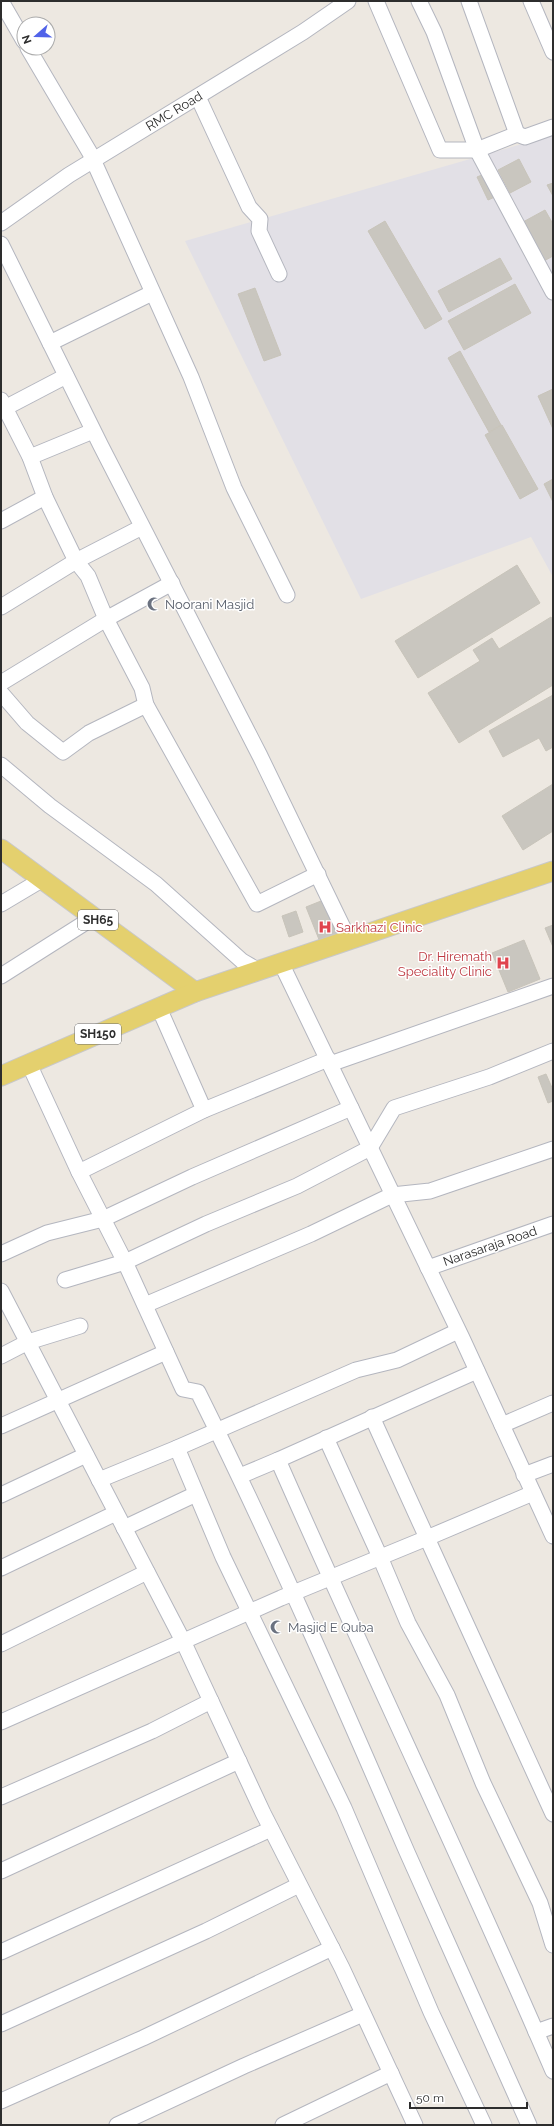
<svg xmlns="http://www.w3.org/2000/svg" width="554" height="2126" font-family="Raleway,sans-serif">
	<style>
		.industrial { fill: #e2e0e6 }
		.building { fill: #c9c6bf; stroke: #c8c4ba }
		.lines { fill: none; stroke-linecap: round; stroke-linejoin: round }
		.minor-casing { stroke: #b4b6bf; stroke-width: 17 }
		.major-casing { stroke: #c8c8c8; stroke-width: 21 }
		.minor { stroke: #fff; stroke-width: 15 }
		.major { stroke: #e4d06e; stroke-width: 19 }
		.labels { text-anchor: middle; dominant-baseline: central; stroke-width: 3; stroke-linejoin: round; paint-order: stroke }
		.shield { fill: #fff; stroke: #6c6c6c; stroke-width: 1 }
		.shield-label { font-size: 12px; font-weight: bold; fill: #2d2d2d }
		.street-label { font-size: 13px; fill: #2d2d2d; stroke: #fff }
		.worship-label { font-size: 13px; fill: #5b616d; stroke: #fff; text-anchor: start }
		.health-label { font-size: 13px; fill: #be3a42; stroke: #fff; text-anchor: start }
	</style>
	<rect width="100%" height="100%" fill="#ede8e1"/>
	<polygon class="industrial" points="553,135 553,577 531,537 361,599 185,241"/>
	<g class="building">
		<polygon points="519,159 531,182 510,193 498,170"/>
		<polygon points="494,170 504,193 488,200 477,177"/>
		<polygon points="553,183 553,196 547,185"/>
		<polygon points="545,210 553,224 553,256 533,267 512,228"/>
		<polygon points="385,221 442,319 425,329 368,231"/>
		<polygon points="500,258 512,279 449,312 438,291"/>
		<polygon points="515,284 531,313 464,350 448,321"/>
		<polygon points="255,288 281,355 264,361 238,294"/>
		<polygon points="460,351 501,425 489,432 448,358"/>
		<polygon points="553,389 553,429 538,396"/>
		<polygon points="502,425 538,489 520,499 485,435"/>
		<polygon points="553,479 553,502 544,484"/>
		<polygon points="517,565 540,603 418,678 395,641"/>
		<polygon points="551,617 553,621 553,685 459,743 428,693 480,661 473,650 492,638 499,649"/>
		<polygon points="553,695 553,747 546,751 539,738 503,757 489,731"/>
		<polygon points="553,784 553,831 523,850 502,816"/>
		<polygon points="326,899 340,934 320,942 306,907"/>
		<polygon points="296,911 303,932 289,937 282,916"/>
		<polygon points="553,925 553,947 545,928"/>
		<polygon points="524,940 540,979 508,992 492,953"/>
		<polygon points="546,1074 553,1090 553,1101 548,1103 538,1077"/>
	</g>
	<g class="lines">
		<g class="minor-casing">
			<g id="minor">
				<polyline points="1,1 24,41"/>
				<polyline points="376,1 440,150 477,150 517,134 525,137 553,127"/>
				<polyline points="419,1 434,32 477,150 553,292"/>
				<polyline points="469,1 517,134"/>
				<polyline points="531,1 553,52"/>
				<polyline points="28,48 90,153 191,377 234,488 287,595"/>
				<polyline points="198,97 249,207 260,219 259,231 279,274"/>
				<polyline points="1,223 69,175 303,32 348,1"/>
				<polyline points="1,244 101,446 260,756 349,940"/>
				<polyline points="50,343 152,293"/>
				<polyline points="1,400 30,457 45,497 76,561 88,576 106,619 142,688 146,705 257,904 318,874"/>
				<polyline points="1,410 66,376"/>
				<polyline points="30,457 93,431"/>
				<polyline points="1,521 45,497"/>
				<polyline points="1,607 76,561 142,527"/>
				<polyline points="1,683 106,619 172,583"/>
				<polyline points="1,693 27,723 63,752 89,733 146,705"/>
				<polyline points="1,765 50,806 156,884 242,961 259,971"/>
				<polyline points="1,904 43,879"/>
				<polyline points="281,963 462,1338 553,1536"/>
				<polyline points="1,976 94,917"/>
				<polyline points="159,1008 204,1110"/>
				<path d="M29,1064L79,1172L125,1262L183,1389L198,1392C273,1543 340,1697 407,1852C447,1943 489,2034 529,2125"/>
				<polyline points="330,1064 553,986"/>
				<polyline points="79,1172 204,1110 328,1059"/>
				<polyline points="1,1254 47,1233 103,1219 192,1177 351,1108"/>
				<polyline points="428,1268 553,1224"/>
				<polyline points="65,1280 125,1262 206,1224 297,1186 370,1148 394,1108 489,1077 553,1051"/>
				<polyline points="1,1291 183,1641 263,1813 342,1968 415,2125"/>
				<polyline points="145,1305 311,1234 392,1195 430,1191 553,1149"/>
				<polyline points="458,1331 397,1360 356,1370 177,1448 223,1557 344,1808 431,2012 484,2125"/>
				<polyline points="1,1356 28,1342 80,1326"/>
				<path d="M477,1371L278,1460C368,1665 465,1866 553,2071"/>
				<polyline points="502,1425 553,1403"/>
				<polyline points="1,1426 166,1352"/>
				<polyline points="326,1438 380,1557 408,1623 447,1695 483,1783 540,1903 553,1945"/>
				<polyline points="524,1475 553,1464"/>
				<polyline points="240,1476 278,1460"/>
				<polyline points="99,1480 177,1448"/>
				<polyline points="533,1493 427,1538 553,1814"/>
				<polyline points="1,1495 86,1455"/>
				<polyline points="124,1528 196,1494"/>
				<polyline points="1,1568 116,1513"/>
				<polyline points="1,1644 147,1572"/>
				<polyline points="1,1722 281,1598 427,1538 372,1417"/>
				<polyline points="1,1797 152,1731 211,1701"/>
				<polyline points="1,1871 239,1761"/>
				<polyline points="1,1952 271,1829"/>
				<polyline points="1,2024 206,1931 299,1885"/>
				<polyline points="536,2032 553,2026"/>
				<polyline points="1,2101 143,2038 332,1948"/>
				<polyline points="117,2125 244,2066 363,2014"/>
				<polyline points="283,2125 391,2073"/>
			</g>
		</g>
		<g class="major-casing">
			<g id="major">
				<polyline points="1,849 195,992"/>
				<polyline points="1,1076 195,992 553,871"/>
			</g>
		</g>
		<use href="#minor" class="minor"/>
		<use href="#major" class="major"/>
	</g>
	<defs>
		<g id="mosque-bare" transform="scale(1.08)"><path d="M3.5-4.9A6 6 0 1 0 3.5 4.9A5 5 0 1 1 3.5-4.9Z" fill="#6b7280" stroke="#fff" stroke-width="2.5" paint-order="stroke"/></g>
		<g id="hospital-bare" transform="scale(1.08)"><path d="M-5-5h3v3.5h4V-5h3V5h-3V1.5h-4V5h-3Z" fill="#e0444e" stroke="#fff" stroke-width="2.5" paint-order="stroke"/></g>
	</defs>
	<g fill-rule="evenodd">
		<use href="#mosque-bare" x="154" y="604"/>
		<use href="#hospital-bare" x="325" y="927"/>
		<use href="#hospital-bare" x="503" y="963"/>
		<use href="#mosque-bare" x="277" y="1627"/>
	</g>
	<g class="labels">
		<g class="shield">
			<rect x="78" y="910" width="40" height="20" rx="3"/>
			<rect x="75" y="1024" width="46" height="20" rx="3"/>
		</g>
		<g class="shield-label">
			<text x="98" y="920">SH65</text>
			<text x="98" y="1034">SH150</text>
		</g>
		<g class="street-label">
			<text transform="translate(174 111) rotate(-31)">RMC Road</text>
			<text transform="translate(490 1246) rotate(-19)">Narasaraja Road</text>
		</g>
		<g class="worship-label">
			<text x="165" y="604">Noorani Masjid</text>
			<text x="288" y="1627">Masjid E Quba</text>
		</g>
		<g class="health-label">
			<text x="336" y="927">Sarkhazi Clinic</text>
			<text x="492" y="956" text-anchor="end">Dr. Hiremath<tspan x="492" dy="15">Speciality Clinic</tspan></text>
		</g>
	</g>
	<rect width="554" height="2126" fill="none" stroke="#2d2d2d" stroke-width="4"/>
	<g transform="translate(36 36) rotate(250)"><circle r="19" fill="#ffffff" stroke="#ababab"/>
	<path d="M0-3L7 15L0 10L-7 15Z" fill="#5163e9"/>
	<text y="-6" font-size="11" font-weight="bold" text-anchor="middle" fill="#2d2d2d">N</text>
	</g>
	<path d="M410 2102v6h117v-6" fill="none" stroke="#2d2d2d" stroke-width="2"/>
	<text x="416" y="2102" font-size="12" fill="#2d2d2d" stroke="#ffffff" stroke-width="3" paint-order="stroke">50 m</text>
</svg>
